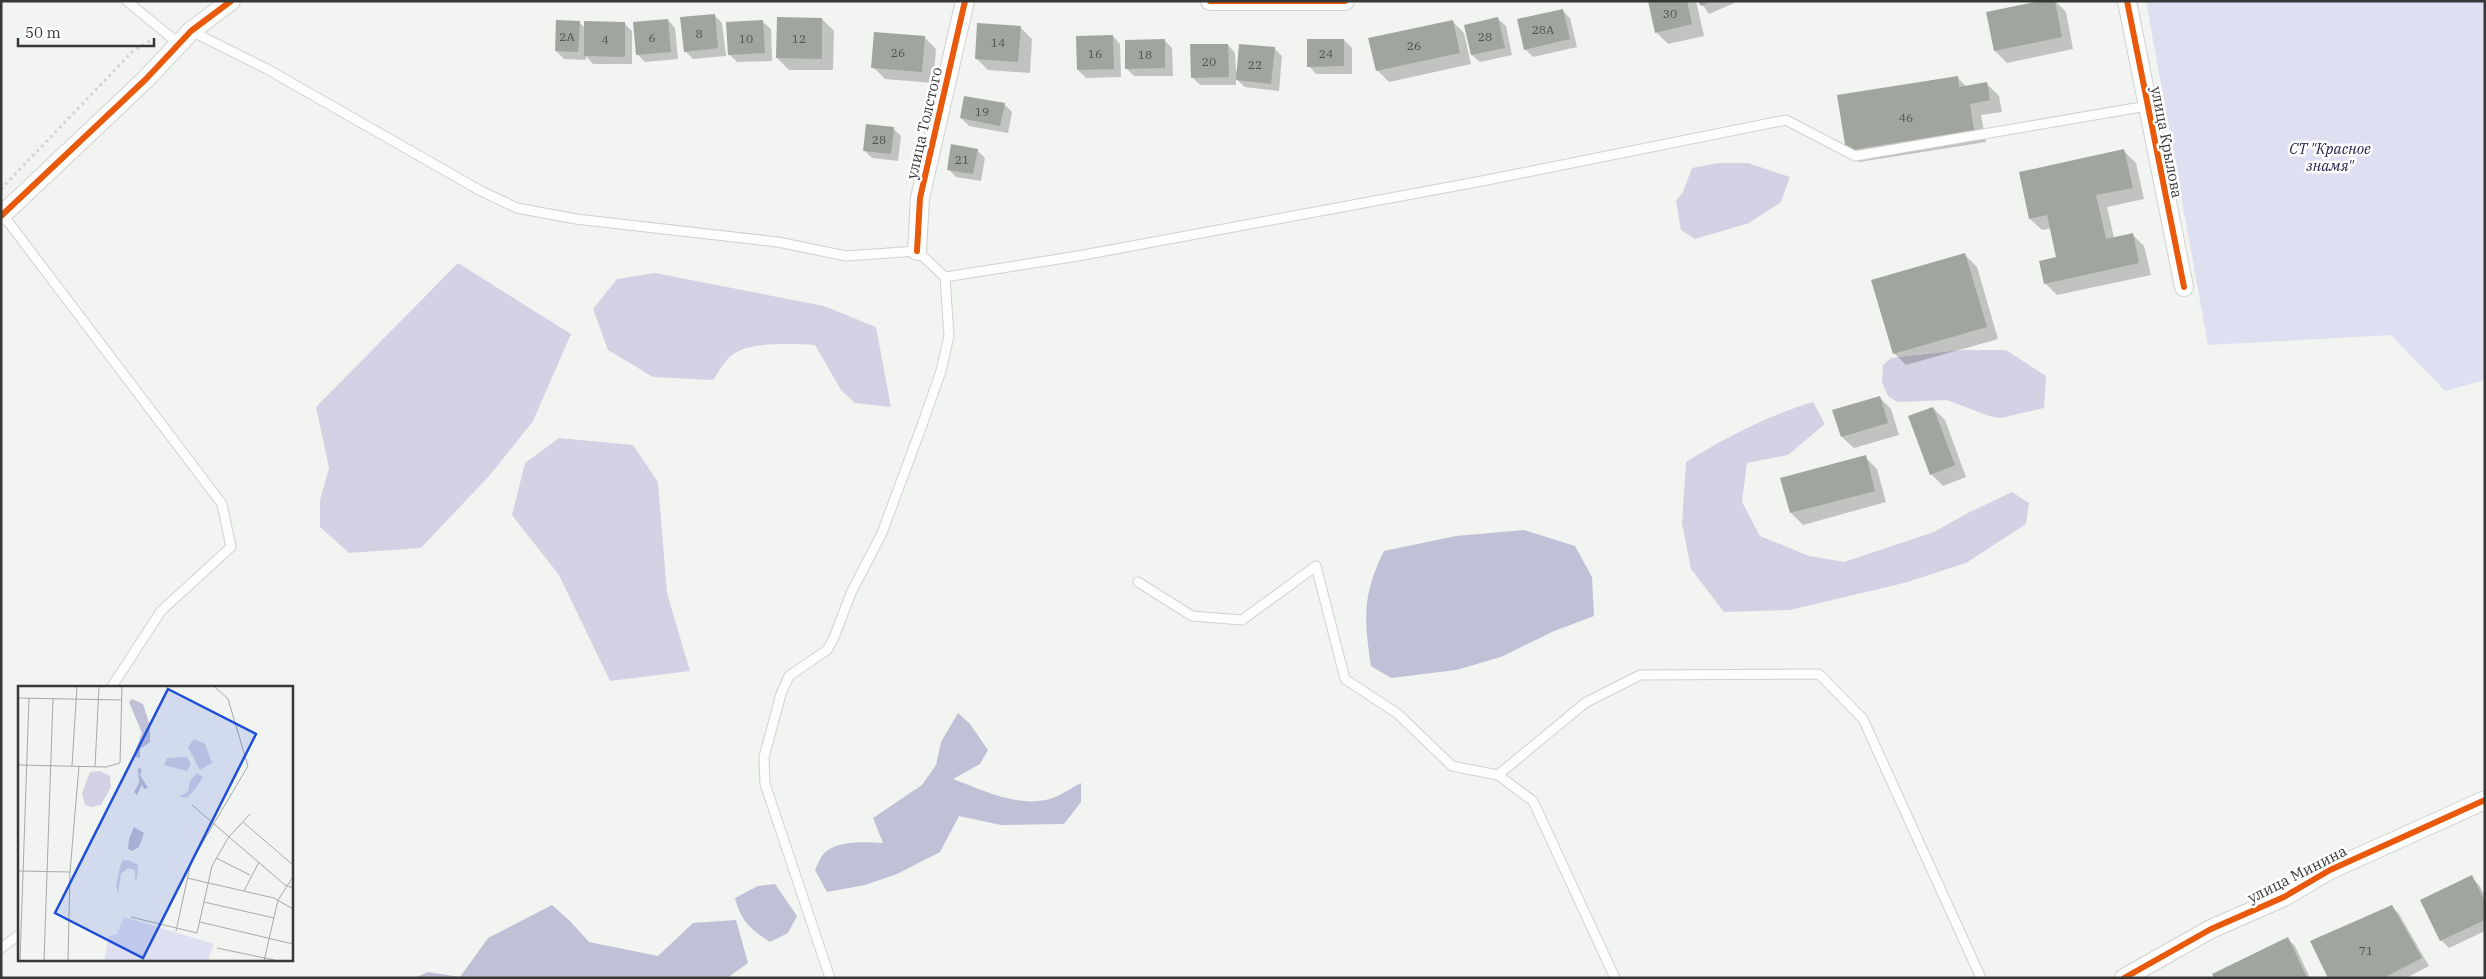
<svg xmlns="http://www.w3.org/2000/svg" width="2486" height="979" font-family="'IBM Plex Serif',serif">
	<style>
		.green { fill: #dedff0 }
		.forest { fill: #d2d2e4 }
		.water { fill: #c0c0d6 }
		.shadow { fill: #0003 }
		.building { fill: #a0a59e }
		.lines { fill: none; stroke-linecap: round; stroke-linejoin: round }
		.lane-casing { stroke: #d0d1d0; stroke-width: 11 }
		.street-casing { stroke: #d0d1d0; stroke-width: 20 }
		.path { stroke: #d1d2d1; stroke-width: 3; stroke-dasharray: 2.5 4; stroke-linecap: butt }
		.lane { stroke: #fdfdfd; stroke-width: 9 }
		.street { stroke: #fdfdfd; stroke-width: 18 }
		.cycleway-casing { stroke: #fff; stroke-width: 9 }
		.cycleway { stroke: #e8590c; stroke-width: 6 }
		.labels { text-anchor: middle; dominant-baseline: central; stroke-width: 5; stroke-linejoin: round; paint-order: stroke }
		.number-label { font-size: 12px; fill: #505350 }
		.street-label { font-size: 15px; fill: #363836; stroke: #fff }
		.park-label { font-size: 15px; font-style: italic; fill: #26214d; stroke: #fff }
		.inset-road { fill: none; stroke: #a7a9a6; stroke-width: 1 }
		.view { fill: #1d4ed8; fill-opacity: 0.15; stroke: #1d4ed8; stroke-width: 2.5 }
		.inset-edge { fill: none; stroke: #363836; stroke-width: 2.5 }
	</style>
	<rect width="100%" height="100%" fill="#f2f4f1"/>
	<polygon class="green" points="2146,1 2485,1 2485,380 2445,391 2391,335 2208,345"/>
	<g class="forest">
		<polygon points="1718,163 1748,163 1790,177 1781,202 1749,223 1695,239 1681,230 1676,201 1683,192 1692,168"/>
		<polygon points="458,263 571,334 533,421 490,475 421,548 349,553 320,527 320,500 329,468 316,407"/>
		<path d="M655,273L824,306L876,327L891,407L855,403L841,390L815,345C795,344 748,341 732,355C724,361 719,372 713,380L653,377L608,350L593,309L617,279Z"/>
		<polygon points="1963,350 2006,350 2046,376 2044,408 2001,418 1989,416 1947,400 1897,402 1888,396 1882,382 1883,365 1891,358"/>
		<path d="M1813,402L1825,424L1788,455L1747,463L1742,502L1760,536L1809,556L1844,562L1934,532L1968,513L2012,492L2029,503L2026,524L1966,563L1904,583L1790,610L1724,612L1691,569L1682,523L1686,462C1727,437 1767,416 1813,402Z"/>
		<polygon points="559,438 633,445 658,482 667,593 690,671 610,681 559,575 512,515 525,463"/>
	</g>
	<g class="water">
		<path d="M1524,530L1575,546L1592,577L1594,616L1554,631L1501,657L1456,670L1391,678L1371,666C1364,619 1362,595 1384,551L1456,536Z"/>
		<path d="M958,713L970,724L988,750L980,764L953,779C983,790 1017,808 1050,799C1060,796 1071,788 1081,783V802L1064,824L1001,825L959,816L940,852L897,874L865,885L827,892L815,870C817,866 819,860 822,856C833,840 866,842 883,843L873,818L922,785L936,765L941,742Z"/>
		<path d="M775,884L797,916L788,933L770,942C750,929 741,921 735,898L758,886Z"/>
		<polygon points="552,905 570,921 589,942 658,956 693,923 736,920 748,963 727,978 415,978 428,972 460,977 488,938"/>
	</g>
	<g class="shadow">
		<polygon points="1649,1 1696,1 1704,36 1668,44 1656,32"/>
		<polygon points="1700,1 1739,1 1709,14"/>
		<polygon points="2046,1 2055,1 2066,12 2073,49 2007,63 1995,51"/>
		<polygon points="1562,10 1570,18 1577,47 1533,57 1525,49"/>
		<polygon points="714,15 722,23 726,56 693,59 685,51"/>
		<polygon points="822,19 834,31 833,70 789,70 777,58"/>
		<polygon points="1498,19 1506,26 1512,55 1480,62 1472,55"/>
		<polygon points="668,20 675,28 678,59 645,62 637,54"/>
		<polygon points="1452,21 1464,33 1471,64 1389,82 1377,70"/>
		<polygon points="579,22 586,29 624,23 632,31 632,64 593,64 586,56 586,60 564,59 556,51"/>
		<polygon points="763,22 771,29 772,61 737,62 729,54"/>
		<polygon points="1020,27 1032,39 1030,73 988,70 976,58"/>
		<polygon points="1113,36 1120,44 1121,77 1086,78 1078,70"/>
		<polygon points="924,37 936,49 933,83 885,79 873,67"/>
		<polygon points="1164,40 1172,48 1173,76 1134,76 1126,68"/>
		<polygon points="1344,40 1352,48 1352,74 1316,74 1309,66"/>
		<polygon points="1228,45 1235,53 1236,71 1274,48 1282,56 1279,91 1245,87 1236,79 1236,85 1200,85 1192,77"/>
		<polygon points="1957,77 1967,87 1987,84 1999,96 2002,112 1981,115 1986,142 1859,162 1847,150"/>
		<polygon points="1004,104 1012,112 1008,133 969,126 961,118"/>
		<polygon points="893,128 901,136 898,161 872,158 864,150"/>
		<polygon points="977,150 985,158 981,181 956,177 948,169"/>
		<polygon points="2124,151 2136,163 2144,199 2107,207 2114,238 2132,234 2144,246 2151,275 2057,295 2045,283 2058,258 2052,228 2042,230 2030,219"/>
		<polygon points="1965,255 1977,267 1998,339 1906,365 1894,353"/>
		<polygon points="1879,397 1891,409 1899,435 1854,448 1842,437"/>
		<polygon points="1933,408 1945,420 1966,477 1943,486 1931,474"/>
		<polygon points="1865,457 1877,469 1886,502 1803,525 1791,513"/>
		<polygon points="2471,877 2479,885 2485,896 2485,931 2449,948 2441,940"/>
		<polygon points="2391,906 2399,914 2429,966 2406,978 2329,978"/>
		<polygon points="2288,939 2295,946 2310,978 2215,978"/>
	</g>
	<g class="building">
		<polygon points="1648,1 1687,1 1692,24 1655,33"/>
		<polygon points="1698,1 1713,1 1701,6"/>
		<polygon points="2040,1 2055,1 2062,37 1994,51 1986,12"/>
		<polygon points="1563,9 1570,39 1524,50 1517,19"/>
		<polygon points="715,14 718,48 684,52 680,17"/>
		<polygon points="777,17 822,18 822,59 776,58"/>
		<polygon points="1498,17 1505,48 1471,55 1464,25"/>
		<polygon points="668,19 671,52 636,55 633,22"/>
		<polygon points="556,20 580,21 578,52 555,51"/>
		<polygon points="763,20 765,53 728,55 726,22"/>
		<polygon points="1453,20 1460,53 1376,71 1368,38"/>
		<polygon points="584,21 625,22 625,57 584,56"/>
		<polygon points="977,23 1021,26 1018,62 975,59"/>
		<polygon points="874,32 925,36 922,72 871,68"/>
		<polygon points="1113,35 1114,69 1077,70 1076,36"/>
		<polygon points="1165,39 1165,68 1125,69 1125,40"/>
		<polygon points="1307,39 1344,39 1344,66 1307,67"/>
		<polygon points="1190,44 1228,44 1229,77 1191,78"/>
		<polygon points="1239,44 1275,47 1271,84 1236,80"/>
		<polygon points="1958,76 1959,87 1987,82 1990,100 1970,104 1974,130 1846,151 1837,95"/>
		<polygon points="964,96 1005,103 1000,126 960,118"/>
		<polygon points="866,124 894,127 891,154 863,151"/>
		<polygon points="951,144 978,149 973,174 947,170"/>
		<polygon points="2124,149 2133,188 2096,195 2106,239 2133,233 2139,263 2044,284 2039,261 2056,257 2047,215 2029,219 2019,172"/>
		<polygon points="1965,253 1987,327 1893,354 1871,280"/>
		<polygon points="1880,396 1888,423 1841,437 1832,410"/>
		<polygon points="1933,407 1955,465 1930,475 1908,416"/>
		<polygon points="1866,455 1875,491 1790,513 1780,478"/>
		<polygon points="2472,875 2485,902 2485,920 2440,941 2420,900"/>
		<polygon points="2392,905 2422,958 2383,978 2328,978 2310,941"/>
		<polygon points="2288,937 2307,978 2214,978 2212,974"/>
	</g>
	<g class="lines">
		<g class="lane-casing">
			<g id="lane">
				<polyline points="127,1 179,44"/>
				<polyline points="191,31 267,69 481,191 517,208 576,219 778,242 846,256 917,251 945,277 1078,256 1482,181 1786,120 1855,156 2147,106"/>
				<polyline points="3,215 222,504 231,547 161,611 111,688"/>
				<polyline points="1138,582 1192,616 1242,620 1316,566 1345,679 1398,714 1452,766 1498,775 1533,801 1615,978"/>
				<polyline points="1498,775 1585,703 1640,675 1819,674 1863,719 1981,978"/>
				<polyline points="1,948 19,935"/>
				<polyline points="830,978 765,784 764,757 781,694 789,676 827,650 833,640 851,593 882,533 921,428 941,371 949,336 945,277"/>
			</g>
		</g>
		<g class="street-casing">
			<g id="street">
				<polyline points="1210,1 1345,1"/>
				<polyline points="2127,1 2184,287"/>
				<polyline points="1,216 146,79 191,31 231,1"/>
				<polyline points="917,251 920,198 965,1"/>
				<polyline points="2124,978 2211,929 2284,897 2330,870 2485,800"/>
			</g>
		</g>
		<polyline class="path" points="1,189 132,52 153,39"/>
		<use href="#lane" class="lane"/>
		<use href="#street" class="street"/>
		<g class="cycleway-casing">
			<g id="cycleway">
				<polyline points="1210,1 1345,1"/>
				<polyline points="2127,1 2184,287"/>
				<polyline points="1,216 146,79 191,31 231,1"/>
				<polyline points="917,251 920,198 965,1"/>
				<polyline points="2124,978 2211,929 2284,897 2330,870 2485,800"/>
			</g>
		</g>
		<use href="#cycleway" class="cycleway"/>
	</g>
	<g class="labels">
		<g class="number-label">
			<text x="1670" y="13">30</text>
			<text x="1543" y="29">28А</text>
			<text x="699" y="33">8</text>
			<text x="567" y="36">2А</text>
			<text x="1485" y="36">28</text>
			<text x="652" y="37">6</text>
			<text x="746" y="38">10</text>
			<text x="799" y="38">12</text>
			<text x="605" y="39">4</text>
			<text x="998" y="42">14</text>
			<text x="1414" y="45">26</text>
			<text x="898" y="52">26</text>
			<text x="1095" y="53">16</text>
			<text x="1326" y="53">24</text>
			<text x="1145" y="54">18</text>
			<text x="1209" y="61">20</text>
			<text x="1255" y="64">22</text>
			<text x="982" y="111">19</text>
			<text x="1906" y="117">46</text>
			<text x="879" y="139">28</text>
			<text x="962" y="159">21</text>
			<text x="2366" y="950">71</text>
		</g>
		<g class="street-label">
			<text transform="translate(924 123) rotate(-77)">улица Толстого</text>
			<text transform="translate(2167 142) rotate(79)">улица Крылова</text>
			<text transform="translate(2297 874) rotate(-27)">улица Минина</text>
		</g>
		<g class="park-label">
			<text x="2330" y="148">СТ "Красное<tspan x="2330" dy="17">знамя"</tspan></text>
		</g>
	</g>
	<g transform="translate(18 686)">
		<rect width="275" height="275" fill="#f2f4f1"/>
		<path d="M106,231L196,258L190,275H86L91,250L99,248Z" fill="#dedff0"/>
		<path d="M176,53L187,58L194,77L182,84L170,61ZM169,71L173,78L169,85L146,79L149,72ZM82,85L92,90L93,101L83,119L73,121L67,119L64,107L72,86ZM179,87L185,91L178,102L169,112L161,110L170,106L172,95ZM110,174L120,179L119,193H117V184L110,182L103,188L100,208L98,199L102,181L104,175Z" fill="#d2d2e4"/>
		<path d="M114,13L125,18L132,40V56L122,63V72L118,71L117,65L124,47L111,16ZM120,82L124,83L122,89L130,102L126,103L124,99L119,109L116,106L121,97ZM116,141L126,147L121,161L114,165L110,163L111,153Z" fill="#c0c0d6"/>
		<path class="inset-road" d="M0,12L103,14M0,79L88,81L102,77L104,0M54,80L59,0M77,81L81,0M174,119L267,199L275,202M225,136L275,179M198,172L232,189M0,185L52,186M169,192L256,212L275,223M226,205L241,176M186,216L256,232M113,231L179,247L194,180L210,152L232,128M182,236L275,258M158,245L173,176L230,80L210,13L196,0M199,262L261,275M2,275L11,12M26,275L35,13M50,275L52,186L61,80M246,275L260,214L275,191"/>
		<path class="view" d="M150,3L238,48L125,272L37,227Z"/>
		<rect width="275" height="275" class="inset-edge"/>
	</g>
	<rect width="2486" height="979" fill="none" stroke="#363836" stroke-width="5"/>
	<path d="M18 38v8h136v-8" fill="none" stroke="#363836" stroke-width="2.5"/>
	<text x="25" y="38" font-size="15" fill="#363836" stroke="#ffffff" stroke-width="4" paint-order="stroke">50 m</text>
</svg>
